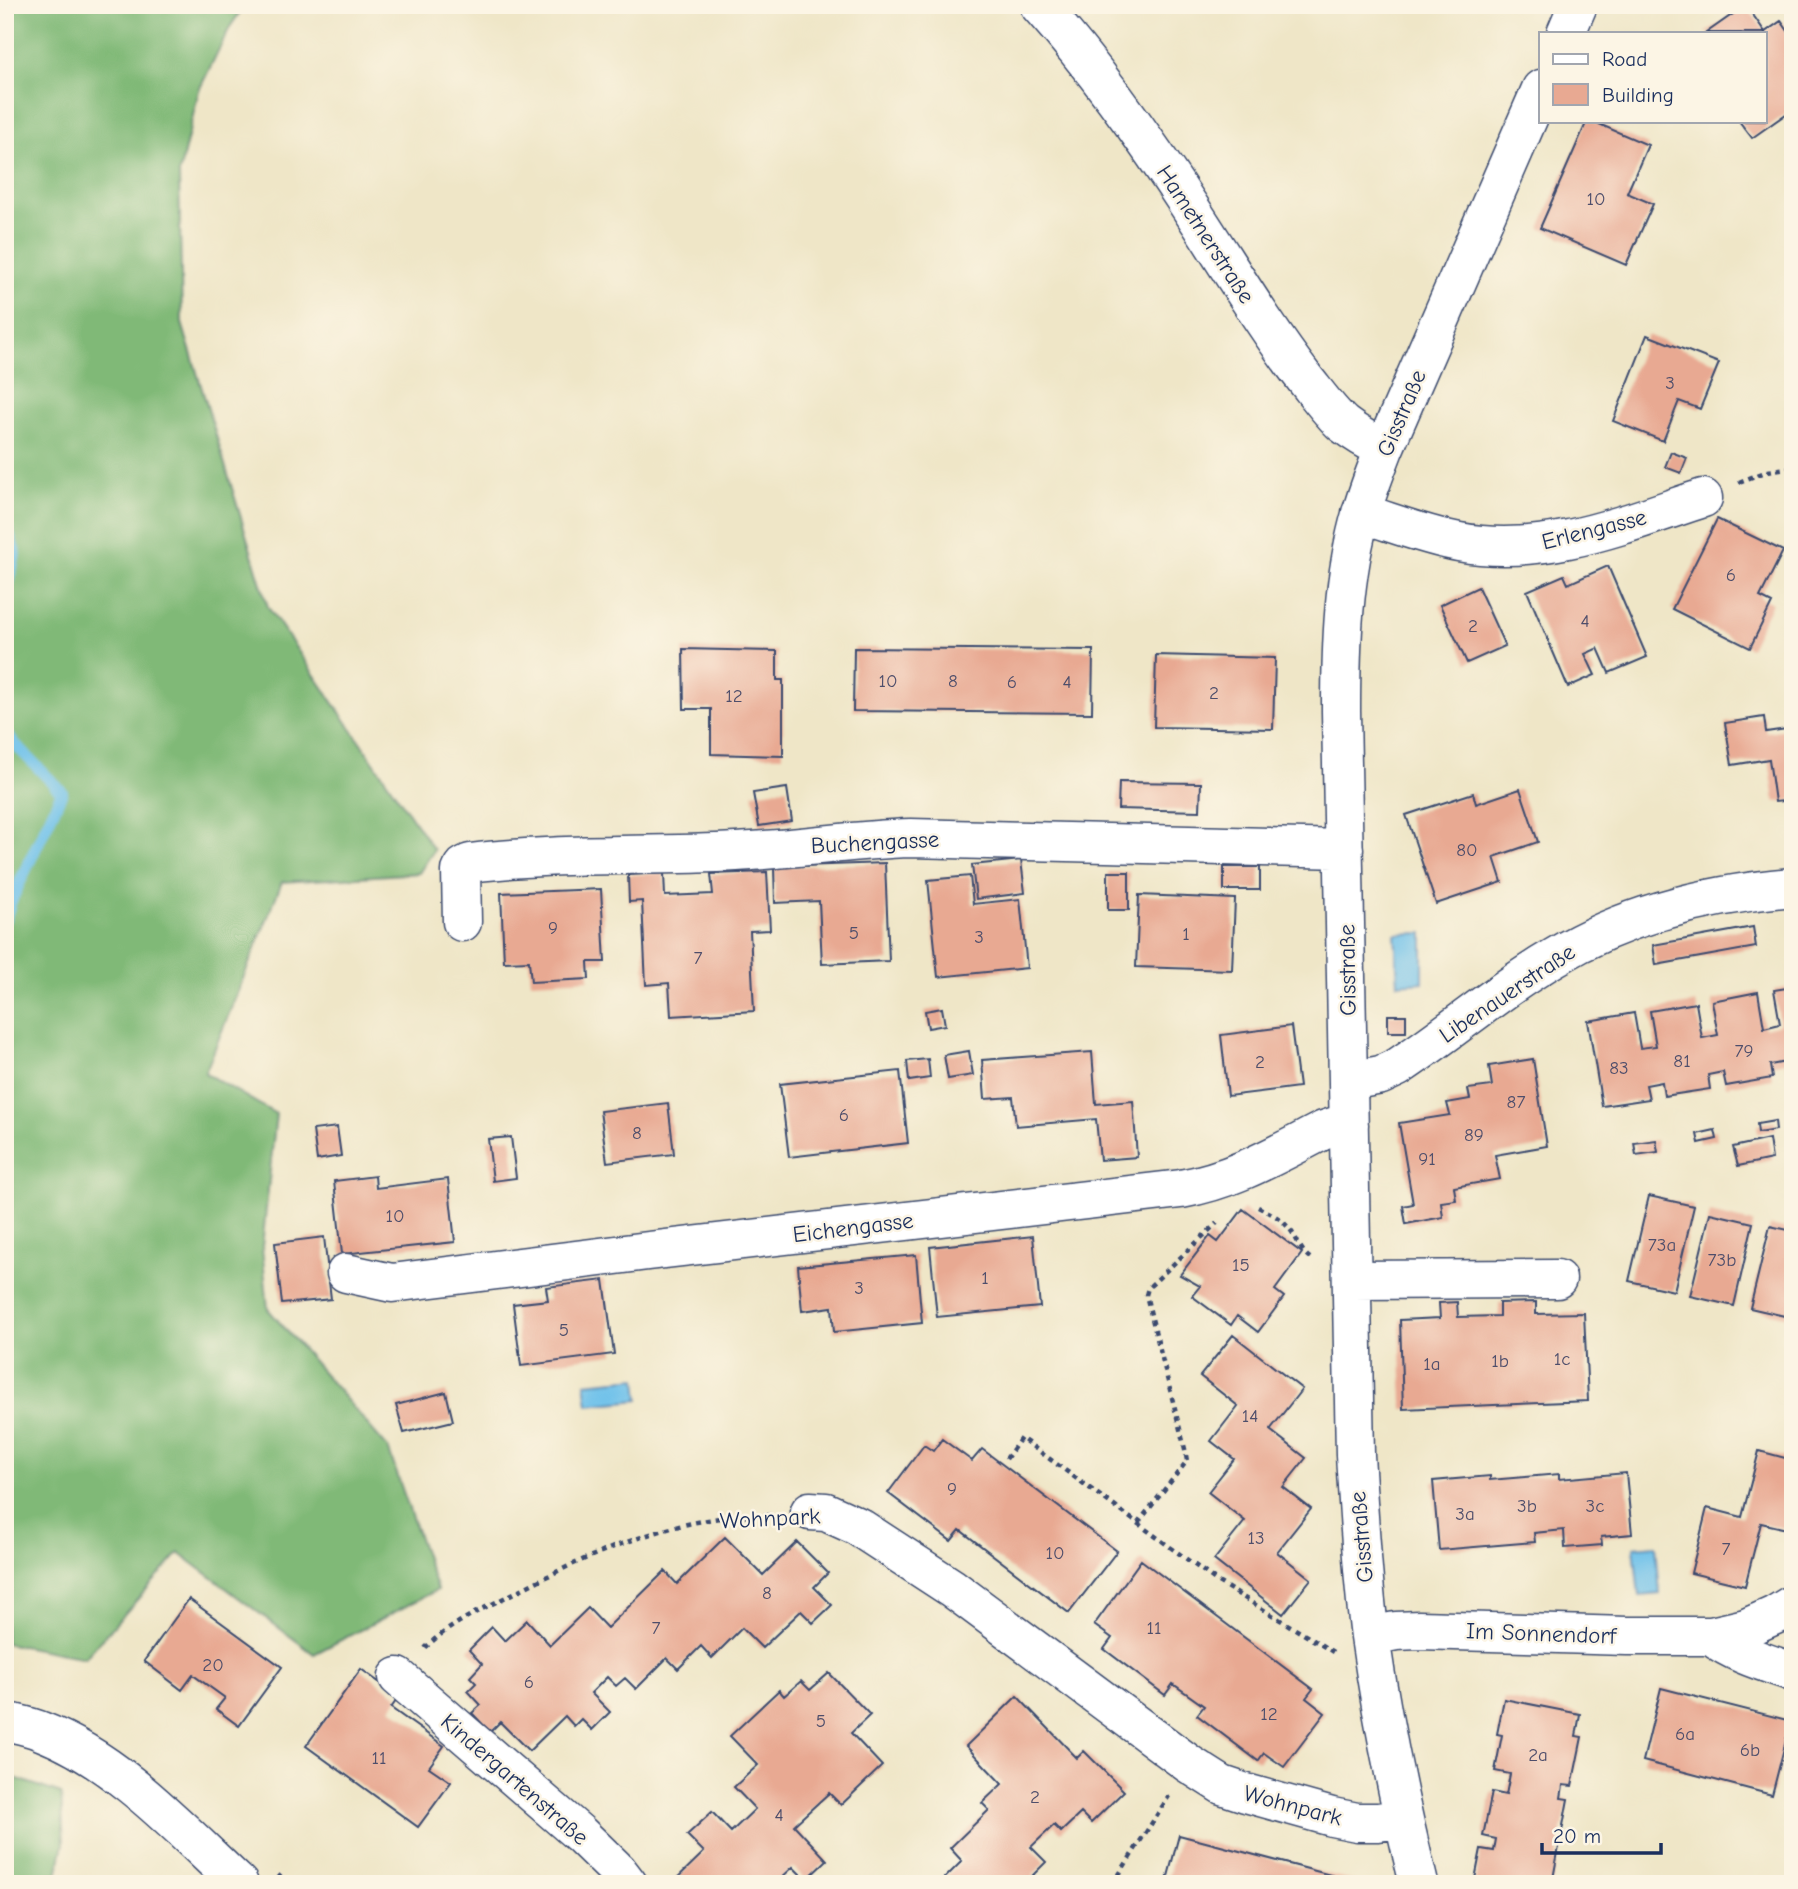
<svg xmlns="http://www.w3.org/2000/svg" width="1798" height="1889" font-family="'Comic Neue',sans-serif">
<rect width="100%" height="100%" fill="#fcf5e5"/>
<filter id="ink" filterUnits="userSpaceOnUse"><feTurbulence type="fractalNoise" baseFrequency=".0143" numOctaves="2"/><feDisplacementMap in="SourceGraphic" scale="14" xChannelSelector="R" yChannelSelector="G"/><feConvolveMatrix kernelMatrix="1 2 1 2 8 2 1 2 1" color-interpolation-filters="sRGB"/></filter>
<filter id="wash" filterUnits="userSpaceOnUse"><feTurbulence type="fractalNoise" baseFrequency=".00686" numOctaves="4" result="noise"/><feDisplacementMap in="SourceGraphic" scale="28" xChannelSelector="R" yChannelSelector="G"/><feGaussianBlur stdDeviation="1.57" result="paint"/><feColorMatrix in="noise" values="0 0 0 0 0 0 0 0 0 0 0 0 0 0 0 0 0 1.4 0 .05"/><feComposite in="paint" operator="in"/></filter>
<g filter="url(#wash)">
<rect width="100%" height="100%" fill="#efe6c7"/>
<path fill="#80b977" stroke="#4e746a" stroke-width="2" d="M5,5h240l-15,22 -31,63 -20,84 3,149 86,284 166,243 -15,23 -137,9 -77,191 71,41 -14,133 6,62 120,139 49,142 -123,64 -135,-101 -94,105 -80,-15z
M5,1777l13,2 43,15 3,50 -9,40h-50z"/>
<path fill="#6ec1ea" stroke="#4478a4" stroke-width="2" d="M1423,933v49l-25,2 -3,-50z
M637,1378l2,22 -51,5 -3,-22z
M1656,1545l4,49 -21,2 -5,-49z"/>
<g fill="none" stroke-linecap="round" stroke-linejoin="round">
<path stroke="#6ec1ea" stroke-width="12" d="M5,522l10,31 -10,46
M5,734l57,58 -52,111 -5,16"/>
</g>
<g id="blocks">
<path fill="#e8a992" d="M1746,5l19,27 16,-11 12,17v71l-41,29 -13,-17h26v-88h-59z
M1587,121h5l56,24 -21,48 26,11 -27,61 -86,-37z
M1647,335l72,28 -19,46 -21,-8 -16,40 -50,-20z
M1671,452l16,6 -6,15 -16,-6z
M1717,519l66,32 -23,46 12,6 -22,45 -78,-39z
M1608,566l39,91 -38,16 -11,-25 -13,6 10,21 -27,12 -41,-96 37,-16 4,9z
M1478,587l27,59 -38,17 -27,-58z
M854,648l239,2 -1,63 -239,-2z
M683,649l94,2v29h6v76l-72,-2v-45h-27z
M1156,655l119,3 -2,71 -119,-2z
M1764,717l2,15 27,-4v72l-18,2 -6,-43 -37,6 -7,-42z
M1119,782l82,1 -1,28 -82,-2z
M787,788l5,33 -33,5 -6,-33z
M1520,789l18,53 -44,15 8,25 -66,22 -30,-89 67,-22 3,11z
M1021,860l4,33 -49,6 -4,-34z
M885,863l4,98 -67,3 -3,-63 -44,2 -1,-36z
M1224,867h36v23h-36z
M767,872l3,58 -20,1 4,80 -83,5 -2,-33 -23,2 -4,-84 -13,1 -1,-27 36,-2 1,23 48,-2 -2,-20z
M1108,872h21v38h-21z
M970,876l3,28 47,-5 7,69 -89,9 -10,-97z
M601,889l4,73h-17l1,17 -58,3 -2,-21 -25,1 -3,-69z
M1139,895l96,4 -3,71 -96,-3z
M1753,927l3,20 -100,18 -3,-20z
M1793,987v87l-5,1 -2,-13 -16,3 2,13 -46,8 -3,-14 -15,3 2,14 -46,7 -2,-14 -16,3 3,14 -47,7 -14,-85 46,-8 6,35 16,-2 -6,-35 46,-8 6,35 16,-3 -6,-34 46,-9 6,36 16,-4 -6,-34z
M942,1008l3,17 -17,3 -3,-17z
M1388,1015h18v17h-18z
M1291,1026l8,61 -71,9 -7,-61z
M969,1051l4,24 -25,4 -4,-24z
M1092,1052l4,52 37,-3 4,56 -37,3 -4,-41 -80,7 -3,-29 -28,2 -3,-39z
M928,1059l2,19 -21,3 -2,-20z
M1533,1059l14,87 -52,9 5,24 -46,8 2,13 -15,2 2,15 -37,7 -3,-18 10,-2 -14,-81 51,-8 -3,-12 23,-4 -2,-10 24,-3 -3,-20z
M900,1071l8,72 -119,14 -9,-73z
M668,1103l6,51 -67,8 -7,-51z
M1775,1121l1,9 -18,3 -1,-9z
M337,1127l4,29 -24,4 -4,-30z
M1715,1130l2,9 -18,4 -2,-9z
M511,1137l5,41 -23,3 -5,-42z
M1769,1139l3,20 -34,7 -5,-19z
M1656,1140l2,12 -22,3 -2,-12z
M375,1176l1,12 72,-9 7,63 -113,12 -8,-73z
M1649,1196l45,10 -20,85 -45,-10z
M1243,1209l59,44 -27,37 9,7 -26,35 -21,-16 -6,9 -39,-29 8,-10 -20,-11 30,-39 8,6z
M1710,1213l43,10 -19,83 -44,-10z
M1770,1226l23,5v87l-43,-10z
M1033,1236l7,71 -103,10 -7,-70z
M324,1237l7,62 -49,5 -7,-61z
M916,1255l6,68 -88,9 -2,-25 -30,4 -4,-45z
M604,1280l10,74 -93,12 -8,-62 35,-4 -2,-13z
M1457,1302l1,15 41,-1v-13l37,-1v12l48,-1 4,88 -185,8 -3,-89 40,-2 -1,-15z
M1233,1335l69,54 -32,41 36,28 -23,29 28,22 -34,43 34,27 -28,35 -69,-54 31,-39 -37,-29 26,-33 -23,-18 27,-35 -38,-30z
M446,1392l7,29 -49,12 -8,-28z
M942,1439l30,22 10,-12 135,102 -48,62 -109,-83 -9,11 -63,-48 36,-48 9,6z
M1792,1449l1,73 -2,8 -30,-7 -16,63 -54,-13 16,-65 35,9 17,-66 30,8z
M1626,1473l6,61 -31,3 1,8 -37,3 -1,-18 -30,3 1,9 -96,8 -6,-69 57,-5v4l69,-6v5z
M725,1537l38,38 34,-33 31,31 -14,14 18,18 -19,18 -12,-12 -39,37 -20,-20 -30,30 -11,-12 -23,23 -11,-11 -31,31 -11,-11 -9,8 -9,-9 -16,16 19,19 -18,18 -11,-11 -7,7 -9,-10 -36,35 -29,-29 -10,10 -18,-19 9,-8 -13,-14 8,-8 -6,-6 12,-13 -13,-14 23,-23 13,14 22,-21 23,25 38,-37 19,20 58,-57 12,13z
M1141,1560l172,129 -7,9 19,15 -41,54 -20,-14 -6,8 -61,-46 7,-9 -31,-22 -8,11 -61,-46 8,-11 -18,-13z
M189,1599l93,68 -43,59 -23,-17 9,-11 -32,-23 -11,15 -38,-29z
M361,1669l38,28 -8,11 53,38 -15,21 22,15 -33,45 -112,-81z
M829,1673l41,42 -19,18 31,33 -41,39 -12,-12 -35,32 33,35 -21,20 -13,-13 -13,12 4,5h-113l33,-32 -17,-17 25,-23 19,20 24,-23 -21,-22 24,-22 -28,-29 49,-46 5,6 17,-15 9,9z
M1661,1688l130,33 -19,74 -129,-34z
M1017,1696l60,62 7,-7 40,40 -33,32 -10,-10 -20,19 -7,-7 -23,22 15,15 -13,13 9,9h-103l23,-23 -12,-13 39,-38 -7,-7 20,-19 -36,-38z
M1504,1699l76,15 -4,22 6,1 -10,49 -9,-1 -2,13 7,1 -16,85h-78l7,-35 13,2 2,-12 -13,-3 9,-44 14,3 4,-21 -15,-3 7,-36 -5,-1z
M1179,1835l182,48v1h-195z"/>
</g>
</g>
<g filter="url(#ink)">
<use href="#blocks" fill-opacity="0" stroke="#3b4a6e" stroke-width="2"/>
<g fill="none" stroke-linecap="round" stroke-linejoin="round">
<defs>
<path id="minor" d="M1039,5c58,65 109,137 156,210 36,55 70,112 110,164 12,15 24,32 38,45 13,10 27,18 41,25
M1566,33l12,-28
M1361,513c32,10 65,23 98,29 85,16 165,-18 244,-44
M462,922l-1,-51 3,-5 6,-3c88,-11 177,-6 266,-11 58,-3 116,-12 175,-14l433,11
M1349,1081l32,-6 17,-8c53,-35 102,-78 157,-110 73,-44 154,-63 238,-70
M346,1273l46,10 256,-32 533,-62c55,-10 94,-34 143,-59l12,-4 13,-1
M1352,1280l205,-1
M810,1511l16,1 31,14 95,62 237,176 33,21 24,8 86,24 25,5h21l25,-4
M1370,1636l26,-5 23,-1 208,6h84l35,-8 29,-13 18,-11
M1711,1636c24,18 53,26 82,36
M398,1677l182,157 38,37 10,13
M5,1721c12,3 25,5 36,10 76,29 139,98 198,153
M1419,1884c-20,-82 -37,-164 -49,-247 -8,-61 -11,-121 -15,-182l-14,-744c0,-67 2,-136 21,-200 6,-21 14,-41 22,-62l157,-360"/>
</defs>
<use href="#minor" stroke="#3b4a6e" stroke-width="41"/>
<path stroke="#3b4a6e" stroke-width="4.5" stroke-dasharray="5 5" stroke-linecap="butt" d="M1739,482l29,-11 25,-4
M1258,1207c10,5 22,10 29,19 10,10 12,24 23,32
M1006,1459l15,-21 197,144 115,70
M1138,1523l49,-62 -2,-12 -39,-154 2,-7 69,-65
M425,1648c26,-25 59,-40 91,-56 66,-34 137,-66 212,-75 14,-1 28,-1 43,-2
M278,1875l10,9
M1113,1884l56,-88"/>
<use href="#minor" stroke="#fff" stroke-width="38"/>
</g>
</g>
<g text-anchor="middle" stroke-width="5" stroke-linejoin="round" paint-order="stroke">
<g font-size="19" fill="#4e4e6b">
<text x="1596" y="205">10</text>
<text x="1670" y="389">3</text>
<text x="1731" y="581">6</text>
<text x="1585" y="627">4</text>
<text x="1473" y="632">2</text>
<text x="888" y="687">10</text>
<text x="953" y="687">8</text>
<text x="1012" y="688">6</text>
<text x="1067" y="688">4</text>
<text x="1214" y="699">2</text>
<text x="734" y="702">12</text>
<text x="1467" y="856">80</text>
<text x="553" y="934">9</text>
<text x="854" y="939">5</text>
<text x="1186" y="940">1</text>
<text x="979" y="943">3</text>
<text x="698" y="964">7</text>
<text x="1744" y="1057">79</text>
<text x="1682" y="1067">81</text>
<text x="1260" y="1068">2</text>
<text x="1619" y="1074">83</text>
<text x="1516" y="1108">87</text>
<text x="844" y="1121">6</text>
<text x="637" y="1139">8</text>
<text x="1474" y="1141">89</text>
<text x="1427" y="1165">91</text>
<text x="395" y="1222">10</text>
<text x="1662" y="1251">73a</text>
<text x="1722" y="1266">73b</text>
<text x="1241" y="1271">15</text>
<text x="985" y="1284">1</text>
<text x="859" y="1294">3</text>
<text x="564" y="1336">5</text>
<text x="1562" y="1365">1c</text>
<text x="1500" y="1367">1b</text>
<text x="1432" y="1370">1a</text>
<text x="1250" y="1422">14</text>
<text x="952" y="1495">9</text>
<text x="1527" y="1512">3b</text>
<text x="1595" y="1512">3c</text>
<text x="1465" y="1520">3a</text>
<text x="1256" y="1544">13</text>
<text x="1726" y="1555">7</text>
<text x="1055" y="1559">10</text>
<text x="767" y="1599">8</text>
<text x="656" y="1634">7</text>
<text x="1154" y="1634">11</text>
<text x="213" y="1671">20</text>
<text x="529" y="1688">6</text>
<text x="1269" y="1720">12</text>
<text x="821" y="1727">5</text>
<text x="1685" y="1740">6a</text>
<text x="1750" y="1756">6b</text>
<text x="1538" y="1761">2a</text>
<text x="379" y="1764">11</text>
<text x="1035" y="1803">2</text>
<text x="779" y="1821">4</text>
</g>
<g font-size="23" fill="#1b2f5e" stroke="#fcf5e5">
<text transform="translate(1206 234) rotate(57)" y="8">Hametnerstraße</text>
<text transform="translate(1401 413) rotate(-67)" y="8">Gisstraße</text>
<text transform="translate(1594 529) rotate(-14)" y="8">Erlengasse</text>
<text transform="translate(875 842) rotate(-3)" y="8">Buchengasse</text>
<text transform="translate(1347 970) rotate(-91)" y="8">Gisstraße</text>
<text transform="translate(1507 993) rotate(-34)" y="8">Libenauerstraße</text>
<text transform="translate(853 1227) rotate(-7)" y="8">Eichengasse</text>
<text transform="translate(770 1518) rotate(-3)" y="8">Wohnpark</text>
<text transform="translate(1361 1537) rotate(-95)" y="8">Gisstraße</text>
<text transform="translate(1541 1633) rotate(2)" y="8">Im Sonnendorf</text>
<text transform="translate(515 1779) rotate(41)" y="8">Kindergartenstraße</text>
<text transform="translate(1293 1805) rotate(15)" y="8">Wohnpark</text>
</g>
</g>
<rect width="1798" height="1889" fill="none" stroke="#fcf5e5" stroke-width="28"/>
<rect x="1539" y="32" width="228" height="91" fill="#fcf5e5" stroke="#a2a6af" stroke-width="2"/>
<rect x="1553" y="54" width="35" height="10" fill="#ffffff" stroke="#a2a6af" stroke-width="2"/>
<text x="1602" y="66" font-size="21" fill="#1b2f5e">Road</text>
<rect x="1553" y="84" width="35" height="21" fill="#e8a992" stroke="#a2a6af" stroke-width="2"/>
<text x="1602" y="102" font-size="21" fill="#1b2f5e">Building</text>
<path d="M1542 1843v10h119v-10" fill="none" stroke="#1b2f5e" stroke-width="3.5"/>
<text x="1553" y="1843" font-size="21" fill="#1b2f5e" stroke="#fcf5e5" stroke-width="5" paint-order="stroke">20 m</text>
</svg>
